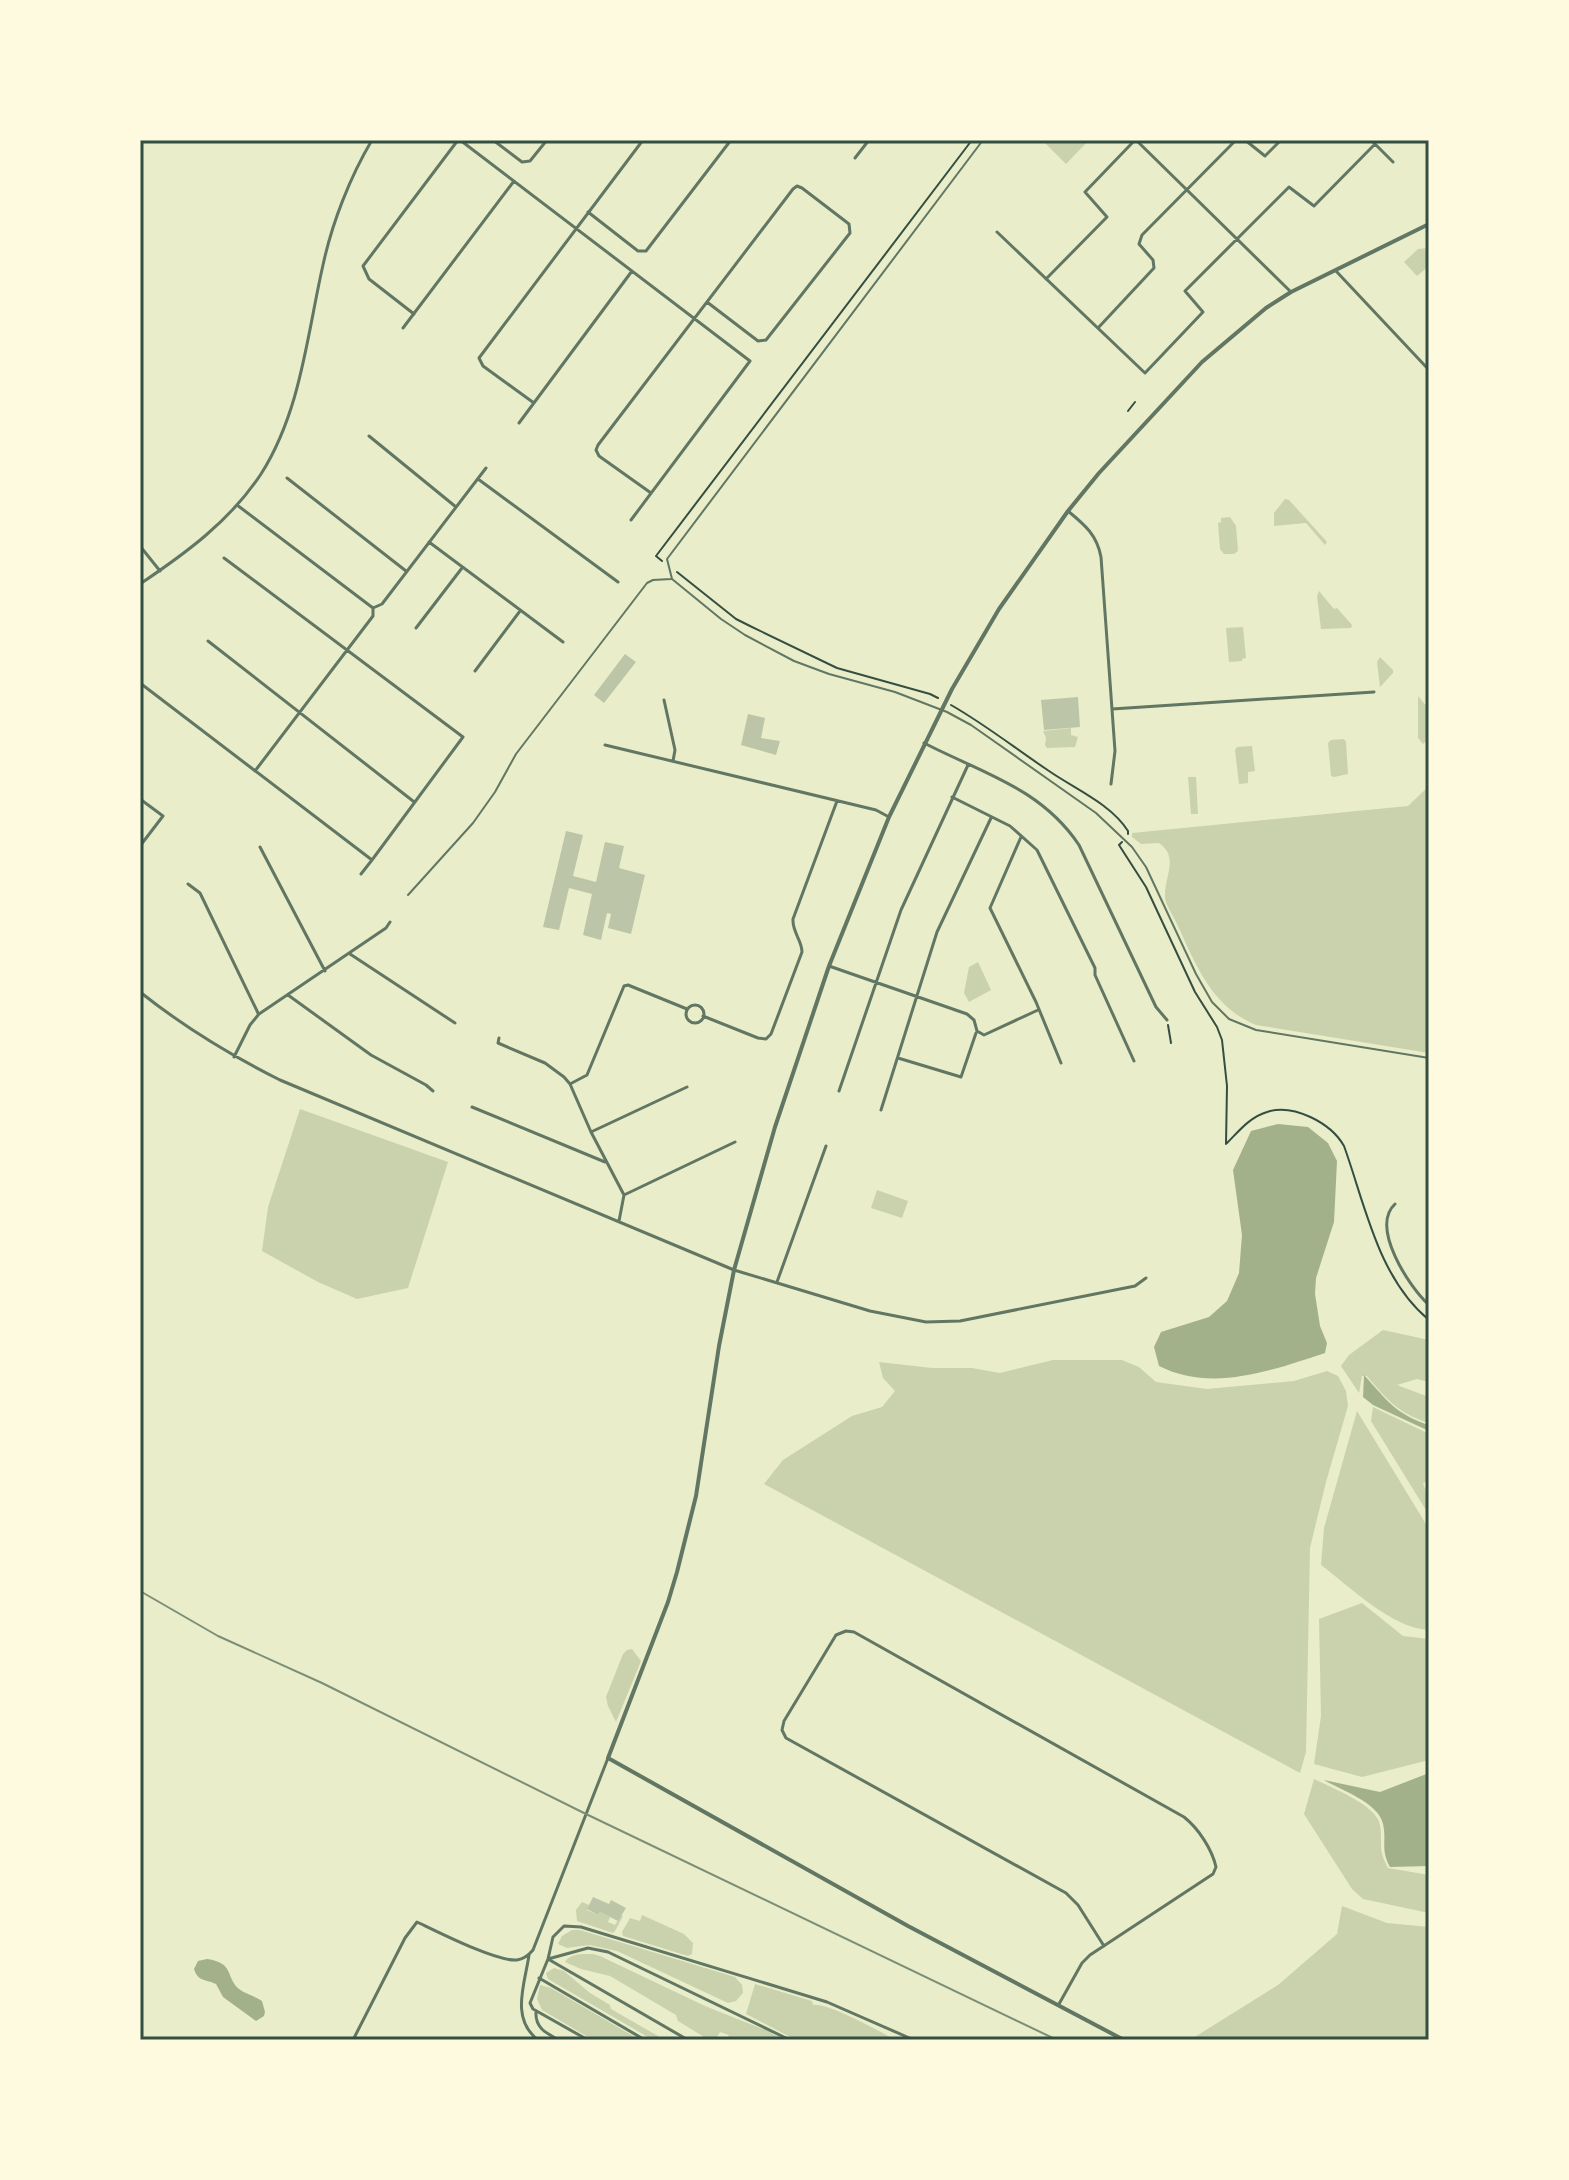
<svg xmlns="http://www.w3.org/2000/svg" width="1569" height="2180" font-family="'Varela Round',sans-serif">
<rect width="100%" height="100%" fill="#e9edc9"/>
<path fill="#cad2ad" d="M1042,140h47l-23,24z
M1429,248v18l-12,10 -13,-14 14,-13z
M1285,499l4,1 38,42 -2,3 -19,-22 -32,3v-13z
M1230,517l6,9 2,25 -4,3h-10l-4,-5 -2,-26 3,-1v-4z
M1319,591l15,18 3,-1 15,17 -1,3 -30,1 -4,-33z
M1243,627l3,31 -4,1v2l-13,1 -3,-34z
M1380,657l13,13v3l-13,14 -3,-25z
M1418,696l11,13v30l-6,5 -5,-6z
M1071,728v7l7,2 -3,10 -28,1 -2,-3 1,-7 -3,-7z
M1344,739l2,3 2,32 -14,3 -3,-1 -3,-33 3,-3z
M1252,746l3,25 -7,1v11l-9,1 -4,-34 2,-3z
M1188,777h8l2,37h-7z
M1429,786v267l-173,-28c-45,-19 -60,-60 -79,-101 -4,-9 -13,-21 -12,-29 0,-20 14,-38 -6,-52l-18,1 -9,-7v-4l276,-27z
M978,962l13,28 -22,12 -5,-9 5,-26z
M300,1109l148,53 -40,126 -51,11 -39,-17 -56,-31 6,-44z
M877,1190l31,11 -6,17 -31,-10z
M1383,1330l46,10v42l-12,-3 -20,6 32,12v26c-30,-9 -43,-24 -62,-47h-5l-3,17 -18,-27 8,-11z
M1053,1360h69l17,7 17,15 51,7 87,-8 33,-10 11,5 8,15 2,15 -22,76 -16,66 -4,204 -6,21 -536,-289 19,-24 69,-44 30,-9 13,-16 -12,-13 -4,-16 53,6h40l28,5z
M1373,1407l56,27v44l-6,6 6,12v19l-58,-94z
M1357,1411l72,118v101c-36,-1 -79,-43 -108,-65l3,-37z
M1362,1603l41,33 26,3v121l-67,17 -48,-13 7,-48 -2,-97z
M632,1649l9,12 -25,61 -8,-16 -2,-9 17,-43 4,-4z
M1314,1779c18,9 63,26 66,46 3,21 -3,22 8,43l41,7v38l-66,-14 -11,-10 -48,-75z
M582,1902l7,3 -2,5 11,5 2,-3 10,5 -2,5 7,3 6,-10 2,1 -8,15 -2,2 -36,-12 -1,-11z
M1342,1906l45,17 42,4v113h-239l88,-55 59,-51z
M642,1915l42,19 9,9 -1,11 -4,2 -65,-20 -1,-4 8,-14 10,3z
M572,1930h8l155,47 7,8 1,8 -7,8 -8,2 -111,-52 -28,-6 -22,3 -9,-4 4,-8z
M593,1954l7,2 105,50 60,24 20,10h-59l3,-5 -9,-3 -3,5 4,3h-12l-31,-19 -2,-6 -66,-39 -29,-7 -16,-7c5,-9 18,-8 28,-8z
M554,1968l10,3 26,22 20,12 1,4 54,31h-12l-105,-61 -2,-6z
M755,1984l57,17 1,4c13,-3 67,26 82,35h-99l-50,-26z
M540,1985l11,3 89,52h-47l-51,-30 -5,-11z"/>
<path fill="#a3b18a" d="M1278,1124l30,3 20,16 9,18 -3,61 -18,56 -1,16 5,32 7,17 -2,10c-52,17 -113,40 -166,13l-5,-19 7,-15 48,-15 18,-16 12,-28 3,-38 -9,-65 18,-39z
M1364,1375c23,25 31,39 65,50v6l-56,-26 -10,-8z
M1429,1773v93l-39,1c-10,-19 -3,-25 -7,-43 -4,-21 -42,-34 -59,-44l56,12z
M207,1959c28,4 18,18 32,30 6,5 16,7 23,12l3,11 -1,4 -8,5 -33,-24 -7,-13c-10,-5 -18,-2 -22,-15l4,-8z"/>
<path fill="#bcc5a7" d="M625,654l11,8 -32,41 -10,-8z
M1078,697l2,30 -36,3 -3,-30z
M748,714l17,4 -4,20 19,3 -4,14 -35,-10z
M566,831l17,4 -10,41 23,6 9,-40 19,4 -5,22 26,7 -14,59 -23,-6 3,-14 -4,-1 -6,27 -18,-5 9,-41 -23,-6 -10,42 -16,-3z
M593,1897l16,7 2,-4 15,8 -8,13 -18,-9 -2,3 -11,-6z"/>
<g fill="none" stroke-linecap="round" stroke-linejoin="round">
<path stroke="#344e41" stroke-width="2" d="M1128,411l7,-9
M662,561l-6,-5 316,-416
M677,572l59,47 14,7 87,42 93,26 8,4
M951,705c35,20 65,44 98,66 26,18 62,33 79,60v3
M1122,842l-3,3 27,42 49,105 22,35 5,13 5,46 -1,58
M1168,1025l3,18
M1227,1143c12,-12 23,-26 40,-31 26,-9 64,11 77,34 21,58 34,132 85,174"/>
<path stroke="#617663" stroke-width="2" d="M983,140l-316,419 5,20 49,40 24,16 49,26 35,13 66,18 52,20 24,13 125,88 36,34 14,20 50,107 16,28 17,17 27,11 173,28
M408,895l65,-72 22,-31 21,-38 131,-171 6,-3 18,-1"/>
<path stroke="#617663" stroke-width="3" d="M460,140l290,221 -119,159
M493,140l29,22 8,-1 17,-21
M1136,140l155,152
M1245,140l20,16 16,-16
M1371,140l22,22
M855,158l14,-18
M588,212l50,39h8l85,-111
M997,232l148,141 58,-61 -18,-21 104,-104 25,19 61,-62
M1336,271l93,99
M1046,279l61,-62 -22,-25 50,-52
M414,314l-45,-35 -6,-13 95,-126
M403,328l111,-147
M1098,328l56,-60 -1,-8 -14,-16 3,-9 94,-95
M534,403l-51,-37 -4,-8 164,-218
M519,423l113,-152
M369,436l87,71
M287,478l119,93
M478,479l140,103
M651,493l-52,-37 -3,-6 2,-5 195,-256 4,-3 5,2 47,36 1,9 -84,107 -8,1 -51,-39
M237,505l136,103
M1068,511c17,14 29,24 33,46l14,194 -4,33
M429,542l134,100
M140,546l20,25
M224,558l239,179 -91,123
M140,584c46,-31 90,-63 121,-110 40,-63 46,-139 62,-209 9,-42 27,-88 49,-125
M416,628l46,-60
M208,641l205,160
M475,671l45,-60
M140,683l232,177 -11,14
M664,700l11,50 -2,11
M1112,709l262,-17
M924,743c58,30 117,45 155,102l77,162 11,13
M605,745l271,65 13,7
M255,771l118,-155v-8l9,-4 104,-136
M952,797l58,29 27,24 58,118v7l39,86
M140,799l23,17 -23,30
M1021,837l-31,71 46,94 25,61
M260,847l65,124
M188,884l12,9 58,120
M350,954l105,69
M829,966l138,48 7,6 3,11 7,4 54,-25
M140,992c44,35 90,63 140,88l454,190 136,41 56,11 34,-1 175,-35 11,-8
M288,995l83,60 55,30 7,6
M686 1014a9 9 0 1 1 18 0a9 9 0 1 1-18 0Z
M703,1016l55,22 8,1 5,-5 31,-82c0,-12 -10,-20 -9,-33l44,-118
M499,1038l-1,5 47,20 19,14 6,7 21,48 33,63 -5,26
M234,1057l16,-32 9,-11 127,-86 4,-6
M898,1058l63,19 15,-44
M570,1084l17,-9 37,-89 4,-1 59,24
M839,1091l62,-181 67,-145
M472,1107l133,55
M881,1110l56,-178 54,-114
M591,1132l96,-45
M624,1195l111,-53
M1395,1204c-25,23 14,83 34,101
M777,1282l49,-136
M529,1955c-4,29 -19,63 9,85
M539,1978l106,62
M1059,2004l23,-41 8,-8 123,-81 3,-7c-4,-18 -18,-39 -32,-50l-330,-185 -8,-1 -10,4 -52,86 -2,9 4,8 280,155 12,12 26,41
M536,2012c-1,16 10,21 23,28
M353,2040l52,-102 12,-16c21,10 80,40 100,38 7,-1 11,-4 16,-10l75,-192
M588,2040l-55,-31 -3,-6 18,-44 140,81
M790,2040l-182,-88 -20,-4 -40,11 5,-22 11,-11 17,1 246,75 87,38"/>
<path stroke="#617663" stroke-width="4" d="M1124,2040l-216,-114 -300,-168 60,-156 9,-30 19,-76 23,-150 15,-76 41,-143 54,-161 60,-149 63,-128 47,-80 69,-98 31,-38 103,-111 64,-54 25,-16 138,-68"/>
<path stroke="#7c8e77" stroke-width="2" d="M140,1591l78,45 104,47 264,131 471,226"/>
</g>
<rect width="1569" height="2180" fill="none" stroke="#fefae0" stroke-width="284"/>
<rect x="142" y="142" width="1285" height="1896" fill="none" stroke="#344e41" stroke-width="3"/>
</svg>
